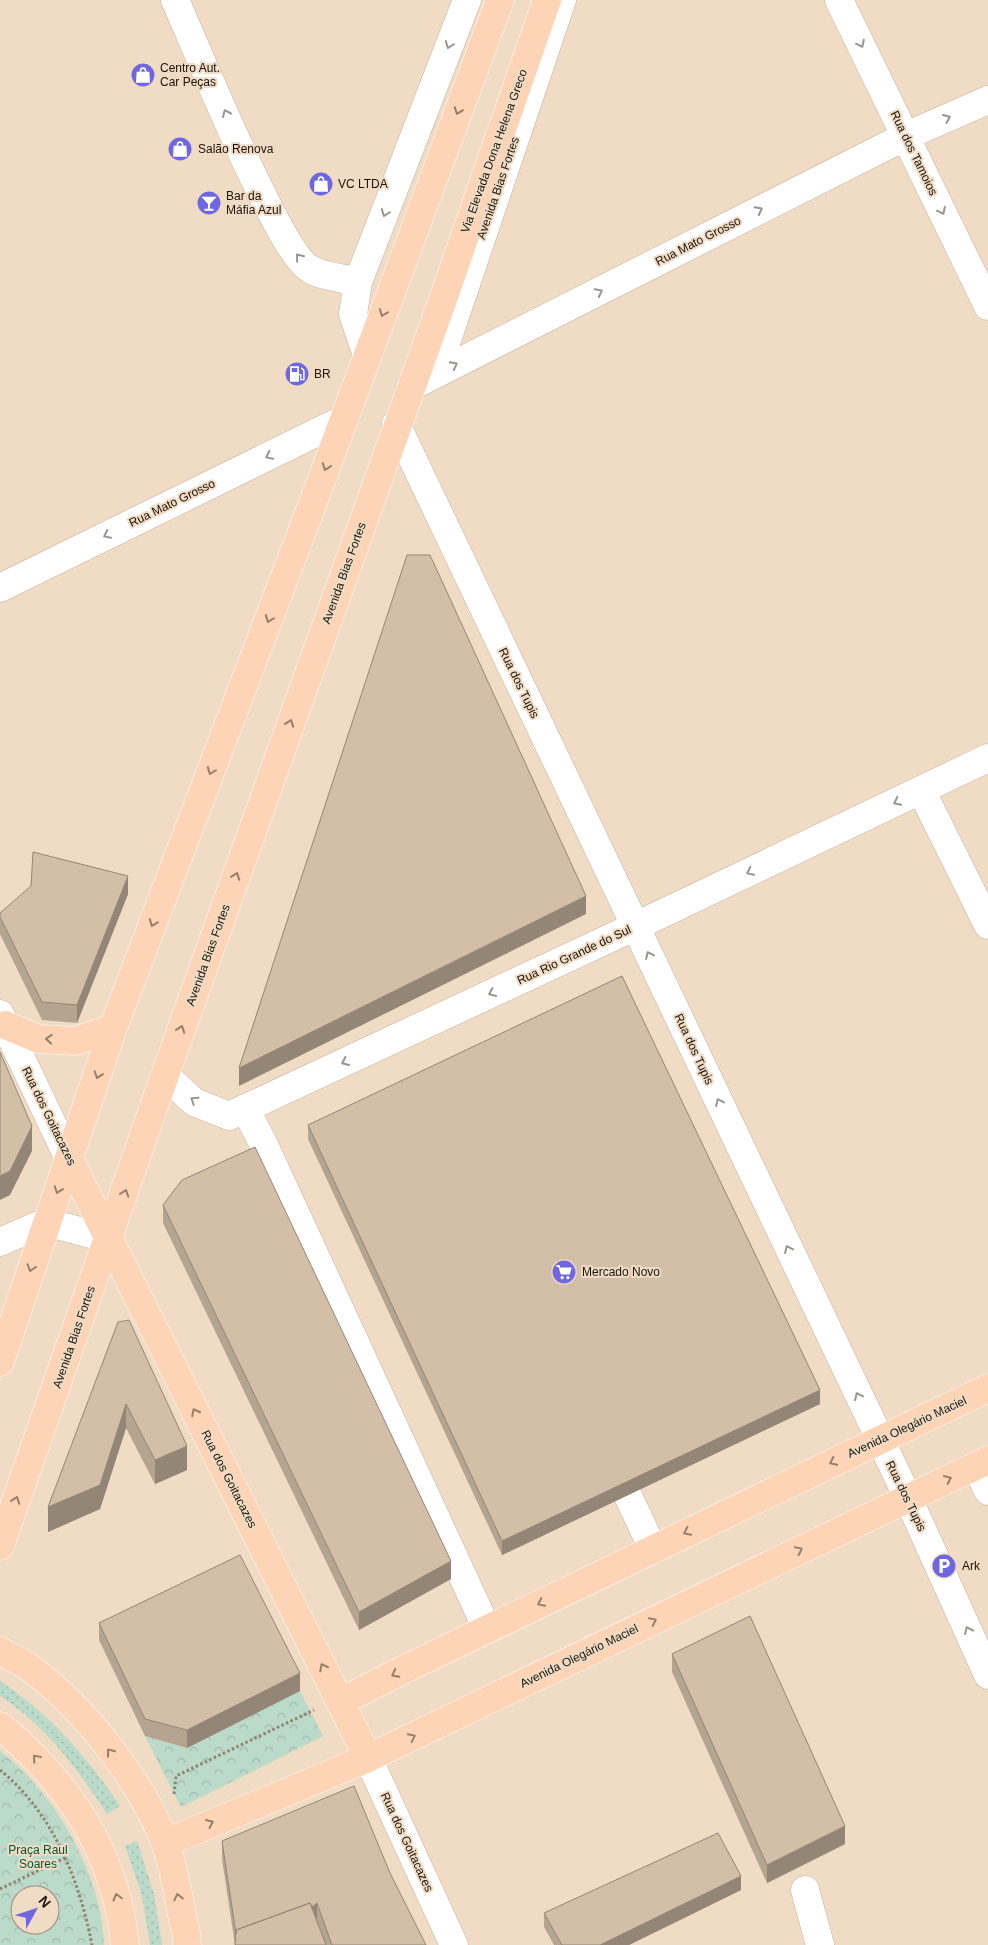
<svg xmlns="http://www.w3.org/2000/svg" width="988" height="1945" font-family="Helvetica,sans-serif">
<defs>
<pattern id="grass-dots" width="8" height="8" patternUnits="userSpaceOnUse" patternTransform="scale(1.25)"><rect width="8" height="8" fill="#bbdac9"/><path d="M2 2h.1M6 6h.1" fill="none" stroke="#a0baab" stroke-width="1.8" stroke-linecap="round"/></pattern>
<pattern id="park-crowns" width="20" height="18" patternUnits="userSpaceOnUse" patternTransform="scale(1.25)"><rect width="20" height="18" fill="#bbdac9"/><path d="M2 6a3 3 0 1 1 6 0M12 15a3 3 0 1 1 6 0" fill="none" stroke="#a0baab"/></pattern>
</defs>
<rect width="100%" height="100%" fill="#f0dbc4"/>
<path fill="url(#grass-dots)" d="M0,1681c50,33 87,76 120,125l-13,8c-30,-46 -61,-88 -107,-118z
M137,1841l17,53 8,51h-12l-8,-49 -17,-50z"/>
<path fill="url(#park-crowns)" fill-rule="evenodd" d="M300,1691l23,45 -142,71 -36,-71 42,12z
M0,1751c48,37 87,100 100,160 2,11 3,23 4,34h-104zM20,1895h30v30h-30z"/>
<g fill="none" stroke-linecap="round" stroke-linejoin="round">
<defs>
<path id="minor" d="M175,0c20,44 103,251 135,269 13,8 34,9 48,13
M839,0l149,306
M367,355l-14,-41 5,-32 109,-282
M419,365l28,-25 115,-340
M410,387l496,-251 82,-36
M396,424l512,1074 80,177
M0,588l344,-169
M921,790l67,135
M0,1014l69,145
M165,1075l29,27 35,14 407,-190 352,-168
M245,1108l20,39 222,482
M0,1242l46,-20 63,17
M612,1462l41,87
M976,1466l12,25
M368,1758l86,187
M805,1890l15,55"/>
<path id="major" d="M5,1025l34,14 36,2 38,-13
M69,1159l299,599
M0,1362l113,-334 201,-528 186,-500
M0,1546l165,-471 277,-773 105,-302
M0,1651c11,6 23,12 33,19 53,41 106,108 131,170 11,28 15,64 22,93l1,12
M340,1702l69,-35 579,-279
M0,1726c70,57 116,128 125,219
M165,1843l203,-85 620,-298"/>
</defs>
<use href="#minor" stroke="#c6b19b" stroke-width="29"/>
<use href="#major" stroke="#fff" stroke-width="29"/>
<path stroke="#908170" stroke-width="3" stroke-dasharray="2.5 2.5" stroke-linecap="butt" d="M0,1770c53,43 79,109 92,175
M174,1794l2,-18 138,-66
M0,1889l67,-32"/>
<use href="#minor" stroke="#fff" stroke-width="28"/>
<use href="#major" stroke="#fdd4b6" stroke-width="28"/>
</g>
<path fill="#b5a490" d="M128,894l-51,129 -35,-3 -42,-86v-21z
M308,1125l512,279 -318,151 -194,-416z
M163,1205l288,374 -92,51 -196,-407z
M118,1322l69,148 -32,14 -29,-56 -26,81 -52,23z
M99,1623l201,68 -113,57 -42,-12 -46,-96z
M672,1654l173,190 -78,39 -95,-211z
M222,1841l168,32 36,72h-191l-13,-86z
M741,1890l-112,55h-75l-10,-18v-14z"/>
<path fill="#948676" d="M128,876v18l-51,129v-18z
M586,896v18l-347,172v-18z
M32,1126v25l-22,44 -10,5v-24z
M820,1390v14l-318,151v-14z
M126,1404v24l-26,81 -52,23v-25z
M187,1446v24l-32,14v-24z
M451,1561v18l-92,51v-18z
M300,1673v18l-113,57v-18z
M845,1826v18l-78,39v-18z
M741,1876v14l-112,55h-29z
M317,1903v18l-56,24z"/>
<path fill="#d3bfa8" stroke="#948676" d="M407,555h23l156,341 -347,172z
M33,852l95,24 -51,129 -35,-3 -42,-85v-4l31,-27z
M622,976l198,414 -318,151 -194,-416z
M0,1052l32,74 -22,45 -10,5z
M255,1147l196,414 -92,51 -196,-407 19,-25z
M129,1320l58,126 -32,14 -29,-56 -26,81 -52,22 70,-185z
M240,1555l60,118 -113,57 -42,-11 -46,-96z
M750,1616l95,210 -78,39 -95,-211z
M354,1786l36,87 36,72h-94l-15,-42 -5,4 -2,-4 -74,27v4l-14,-93z
M718,1833l23,43 -141,69h-38l-18,-32z
M310,1903l16,42h-91l1,-15z"/>
<defs><path id="oneway-chevron" d="M-2-3.5L2.5 0L-2 3.5" fill="none" stroke-width="1.6" stroke-linecap="round" stroke-linejoin="round" transform="scale(1.25)"/></defs>
<g stroke="#989591">
<use href="#oneway-chevron" transform="translate(861 44) rotate(64)"/>
<use href="#oneway-chevron" transform="translate(449 45) rotate(111)"/>
<use href="#oneway-chevron" transform="translate(226 113) rotate(-114)"/>
<use href="#oneway-chevron" transform="translate(947 118) rotate(-24)"/>
<use href="#oneway-chevron" transform="translate(759 210) rotate(-27)"/>
<use href="#oneway-chevron" transform="translate(942 211) rotate(64)"/>
<use href="#oneway-chevron" transform="translate(385 213) rotate(111)"/>
<use href="#oneway-chevron" transform="translate(299 257) rotate(-129)"/>
<use href="#oneway-chevron" transform="translate(599 292) rotate(-27)"/>
<use href="#oneway-chevron" transform="translate(454 365) rotate(-27)"/>
<use href="#oneway-chevron" transform="translate(269 456) rotate(154)"/>
<use href="#oneway-chevron" transform="translate(107 535) rotate(154)"/>
<use href="#oneway-chevron" transform="translate(897 802) rotate(154)"/>
<use href="#oneway-chevron" transform="translate(750 872) rotate(154)"/>
<use href="#oneway-chevron" transform="translate(649 955) rotate(-115)"/>
<use href="#oneway-chevron" transform="translate(492 993) rotate(155)"/>
<use href="#oneway-chevron" transform="translate(345 1062) rotate(155)"/>
<use href="#oneway-chevron" transform="translate(194 1100) rotate(-146)"/>
<use href="#oneway-chevron" transform="translate(719 1102) rotate(-115)"/>
<use href="#oneway-chevron" transform="translate(788 1249) rotate(-115)"/>
<use href="#oneway-chevron" transform="translate(858 1396) rotate(-115)"/>
<use href="#oneway-chevron" transform="translate(968 1630) rotate(-114)"/>
</g>
<g stroke="#977e69">
<use href="#oneway-chevron" transform="translate(458 111) rotate(110)"/>
<use href="#oneway-chevron" transform="translate(383 313) rotate(111)"/>
<use href="#oneway-chevron" transform="translate(326 467) rotate(110)"/>
<use href="#oneway-chevron" transform="translate(269 619) rotate(111)"/>
<use href="#oneway-chevron" transform="translate(290 723) rotate(-70)"/>
<use href="#oneway-chevron" transform="translate(211 771) rotate(111)"/>
<use href="#oneway-chevron" transform="translate(236 876) rotate(-70)"/>
<use href="#oneway-chevron" transform="translate(153 923) rotate(111)"/>
<use href="#oneway-chevron" transform="translate(181 1029) rotate(-70)"/>
<use href="#oneway-chevron" transform="translate(49 1039) rotate(-176)"/>
<use href="#oneway-chevron" transform="translate(98 1075) rotate(109)"/>
<use href="#oneway-chevron" transform="translate(58 1190) rotate(110)"/>
<use href="#oneway-chevron" transform="translate(125 1193) rotate(-71)"/>
<use href="#oneway-chevron" transform="translate(31 1268) rotate(108)"/>
<use href="#oneway-chevron" transform="translate(195 1412) rotate(-117)"/>
<use href="#oneway-chevron" transform="translate(833 1462) rotate(154)"/>
<use href="#oneway-chevron" transform="translate(948 1479) rotate(-25)"/>
<use href="#oneway-chevron" transform="translate(16 1500) rotate(-70)"/>
<use href="#oneway-chevron" transform="translate(687 1532) rotate(154)"/>
<use href="#oneway-chevron" transform="translate(799 1550) rotate(-26)"/>
<use href="#oneway-chevron" transform="translate(541 1603) rotate(154)"/>
<use href="#oneway-chevron" transform="translate(653 1621) rotate(-26)"/>
<use href="#oneway-chevron" transform="translate(323 1667) rotate(-117)"/>
<use href="#oneway-chevron" transform="translate(395 1674) rotate(153)"/>
<use href="#oneway-chevron" transform="translate(412 1737) rotate(-26)"/>
<use href="#oneway-chevron" transform="translate(110 1752) rotate(-128)"/>
<use href="#oneway-chevron" transform="translate(36 1758) rotate(-131)"/>
<use href="#oneway-chevron" transform="translate(210 1823) rotate(-23)"/>
<use href="#oneway-chevron" transform="translate(117 1897) rotate(-106)"/>
<use href="#oneway-chevron" transform="translate(178 1897) rotate(-103)"/>
</g>
<defs>
<symbol id="shop-disc" viewBox="-11 -11 22 22"><circle r="9.5" fill="#6e67e1" stroke="#f0dbc4"/><path d="M-5-2.5h2.3a2.7 3.5 0 0 1 5.4 0H5L5.5 6h-11ZM-1.5-2.5h3a1.5 2.3 0 0 0-3 0Z" fill="#fff"/></symbol>
<symbol id="bar-disc" viewBox="-11 -11 22 22"><circle r="9.5" fill="#6e67e1" stroke="#f0dbc4"/><path d="M-6-5H6L.8 .8V4.5H3.5V6h-7V4.5H-.8V.8Z" fill="#fff"/></symbol>
<symbol id="fuel-disc" viewBox="-11 -11 22 22"><circle r="9.5" fill="#6e67e1" stroke="#f0dbc4"/><path d="M-5.5-6h7V0h2V4h1.3V-2.5L3-4.5l.8-.8L6-3V5H2.5V1h-1V6h-7ZM-4.2-4.7v3.2H.2V-4.7Z" fill="#fff"/></symbol>
<symbol id="supermarket-disc" viewBox="-11 -11 22 22"><circle r="9.5" fill="#6e67e1" stroke="#f0dbc4"/><path d="M-6-5.5h2.5l.6 2H6L4.5 2H-2.5L-4.4-4H-6ZM-1.5 3.2a1.3 1.3 0 1 0 .1 0ZM3 3.2a1.3 1.3 0 1 0 .1 0Z" fill="#fff"/></symbol>
<symbol id="parking-disc" viewBox="-11 -11 22 22"><circle r="9.5" fill="#6e67e1" stroke="#f0dbc4"/><path d="M-3.5-5.5H1a3.5 3.5 0 0 1 0 7H-1V5.5H-3.5ZM-1-3.4V-.6H.8a1.4 1.4 0 0 0 0-2.8Z" fill="#fff"/></symbol>
</defs>
<g fill-rule="evenodd">
<use href="#shop-disc" x="129" y="61" width="28" height="28"/>
<use href="#shop-disc" x="166" y="135" width="28" height="28"/>
<use href="#shop-disc" x="307" y="170" width="28" height="28"/>
<use href="#bar-disc" x="195" y="189" width="28" height="28"/>
<use href="#fuel-disc" x="283" y="360" width="28" height="28"/>
<use href="#supermarket-disc" x="550" y="1258" width="28" height="28"/>
<use href="#parking-disc" x="930" y="1552" width="28" height="28"/>
</g>
<g text-anchor="middle" stroke-width="4" stroke-linejoin="round" paint-order="stroke">
<g font-size="12" fill="#1b140b" stroke="#f0dbc4" text-anchor="start">
<text x="160" y="72">Centro Aut.<tspan x="160" dy="14">Car Peças</tspan></text>
<text x="198" y="153">Salão Renova</text>
<text x="338" y="188">VC LTDA</text>
<text x="226" y="200">Bar da<tspan x="226" dy="14">Máfia Azul</tspan></text>
<text x="314" y="378">BR</text>
<text x="582" y="1276">Mercado Novo</text>
<text x="962" y="1570">Ark</text>
</g>
<g font-size="12" fill="#1b140b" stroke="#f0dbc4">
<text transform="translate(494 151) rotate(-70)" y="4">Via Elevada Dona Helena Greco</text>
<text transform="translate(914 153) rotate(64)" y="4">Rua dos Tamoios</text>
<text transform="translate(498 188) rotate(-71)" y="4">Avenida Bias Fortes</text>
<text transform="translate(698 241) rotate(-27)" y="4">Rua Mato Grosso</text>
<text transform="translate(172 503) rotate(-26)" y="4">Rua Mato Grosso</text>
<text transform="translate(344 573) rotate(-70)" y="4">Avenida Bias Fortes</text>
<text transform="translate(519 683) rotate(64)" y="4">Rua dos Tupis</text>
<text transform="translate(208 955) rotate(-70)" y="4">Avenida Bias Fortes</text>
<text transform="translate(574 955) rotate(-25)" y="4">Rua Rio Grande do Sul</text>
<text transform="translate(694 1049) rotate(65)" y="4">Rua dos Tupis</text>
<text transform="translate(49 1116) rotate(64)" y="4">Rua dos Goitacazes</text>
<text transform="translate(74 1337) rotate(-71)" y="4">Avenida Bias Fortes</text>
<text transform="translate(907 1427) rotate(-25)" y="4">Avenida Olegário Maciel</text>
<text transform="translate(229 1479) rotate(63)" y="4">Rua dos Goitacazes</text>
<text transform="translate(906 1496) rotate(64)" y="4">Rua dos Tupis</text>
<text transform="translate(579 1656) rotate(-26)" y="4">Avenida Olegário Maciel</text>
<text transform="translate(407 1842) rotate(65)" y="4">Rua dos Goitacazes</text>
</g>
<g font-size="12" fill="#015638" stroke="#f0dbc4">
<text x="38" y="1854">Praça Raul<tspan x="38" dy="14">Soares</tspan></text>
</g>
</g>
<g transform="translate(35 1910) rotate(50)"><circle r="24" fill="#f0dbc4" stroke="#9b8b7a"/>
<path d="M0-4L9 19L0 12L-9 19Z" fill="#6e67e1"/>
<text y="-8" font-size="14" font-weight="bold" text-anchor="middle" fill="#1b140b">N</text>
</g>
</svg>
